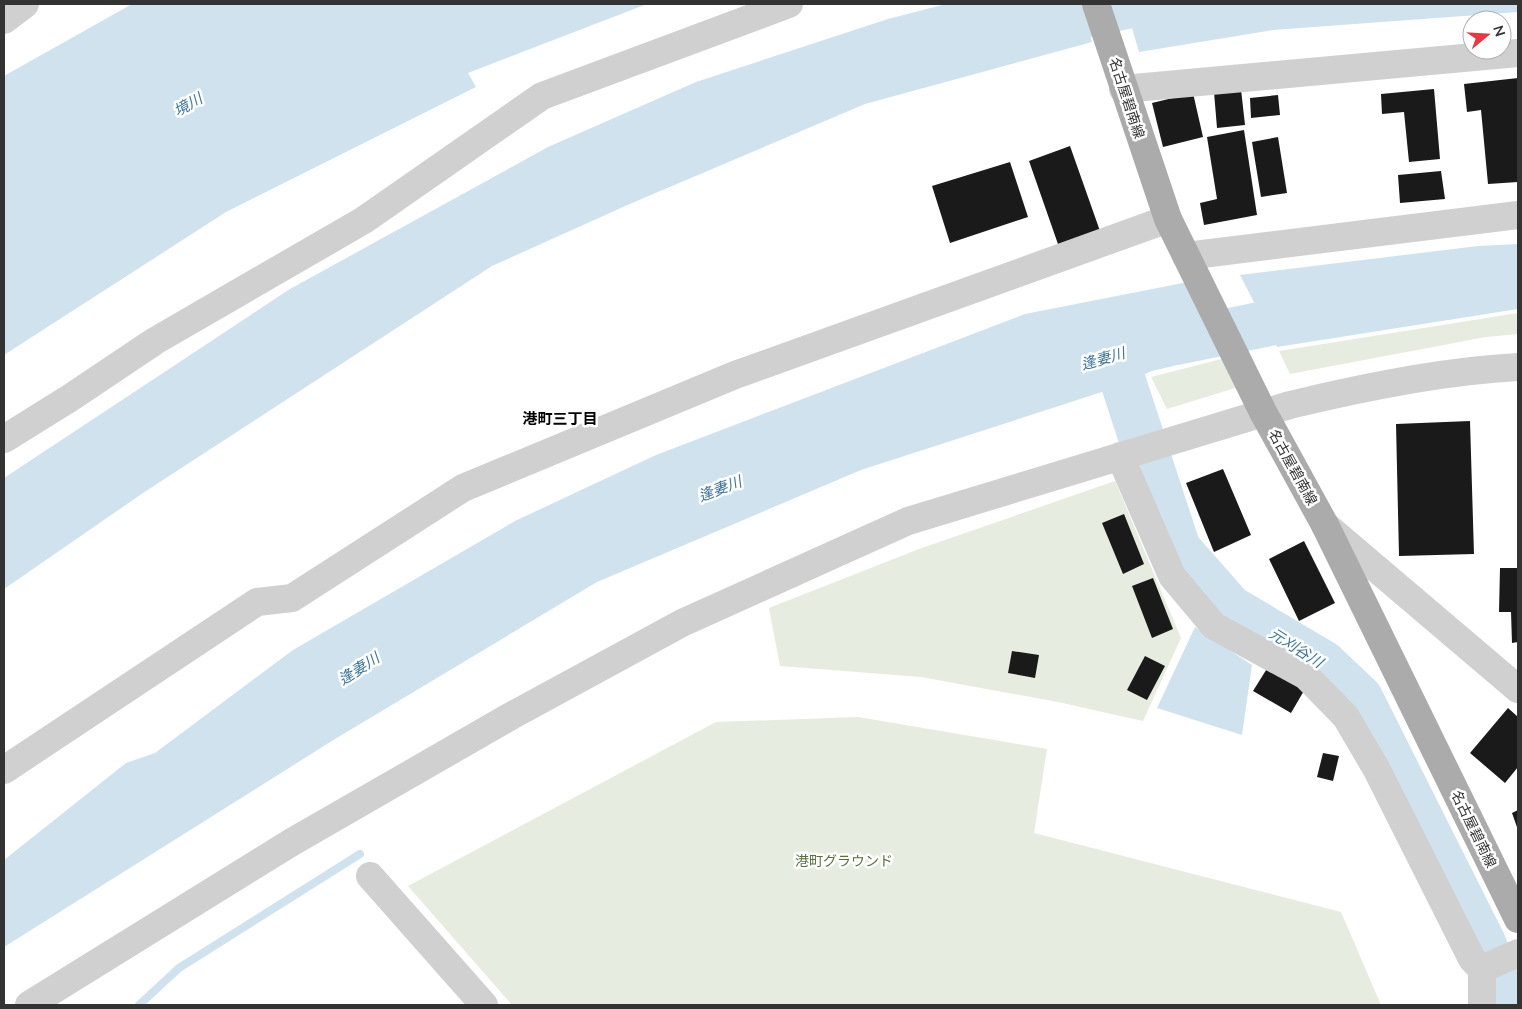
<svg xmlns="http://www.w3.org/2000/svg" width="1522" height="1009" font-family="'Nunito Sans','Noto Sans JP',sans-serif">
<rect width="100%" height="100%" fill="#fff"/>
<path fill="#e6ecdf" d="M1518,313v21l-32,3 -196,37 -11,-23z
M1233,356l12,29 -78,24 -16,-32z
M1115,481l66,157 -38,83 -85,-19 -137,-25 -141,-11 -11,-58 150,-59z
M858,717l189,32 -13,84 307,79 40,93h-869l-104,-119 308,-164z"/>
<path fill="#cfe2ee" d="M132,4h515l-179,69 8,14 -250,125 -222,143v-279z
M946,4h135l11,38 -227,62 -233,99 -140,63 -349,227 -139,96v-111l286,-189 258,-142 148,-65 192,-63z
M1125,4h393v8l-245,18 -134,22z
M1518,244v65l-241,38 -37,-72 238,-29z
M1188,282l36,72 -72,17 -44,19 -247,80 -264,112 -262,157 -331,208v-87l122,-97 29,-10 138,-103 222,-129 141,-66 369,-141z
M1195,627l57,38 -10,70 -85,-27z"/>
<g fill="none" stroke-linecap="round" stroke-linejoin="round">
<path stroke="#cfe2ee" stroke-width="8" d="M139,1005l40,-37 181,-114"/>
<path stroke="#cfe2ee" stroke-width="46" d="M1021,28l115,-24
M1176,342l152,-31
M1114,354l64,195 52,59 93,55 37,35 123,245 14,36 1,26"/>
</g>
<path fill="#1a1a1a" d="M1518,78v104l-30,2 -7,-74 -14,2 -3,-28z
M1241,89l4,36 -28,3 -3,-36z
M1434,89l6,70 -31,3 -5,-50 -22,2 -1,-20z
M1193,93l10,44 -40,10 -11,-44z
M1278,95l2,20 -29,3 -1,-20z
M1244,130l13,85 -53,10 -4,-22 17,-4 -10,-62z
M1278,137l9,56 -26,4 -9,-55z
M1070,146l30,85 -41,16 -30,-86z
M1010,162l18,55 -78,26 -18,-57z
M1441,171l4,28 -45,4 -2,-28z
M1470,421l4,133 -75,2 -3,-132z
M1223,469l28,66 -37,17 -28,-69z
M1124,514l20,50 -21,10 -21,-51z
M1304,541l31,62 -36,18 -30,-62z
M1500,568h18v74l-6,1 -1,-31h-12z
M1153,578l20,51 -21,9 -20,-52z
M1012,651l27,4 -4,23 -27,-5z
M1145,656l20,10 -18,34 -20,-10z
M1268,667l37,22 -14,24 -38,-22z
M1508,708l10,9v50l-13,16 -35,-30z
M1323,753l16,3 -6,25 -16,-4z
M1518,810v20l-6,-17z"/>
<g fill="none" stroke-linecap="round" stroke-linejoin="round">
<path stroke="#d0d0d0" stroke-width="28" d="M4,20l21,-16
M1123,89l395,-36
M1186,256l332,-41
M4,439l66,-41 85,-57 209,-121 178,-124 247,-92
M1120,456l52,120 42,50 92,50 40,41 31,53 95,189 10,10v36
M4,770l253,-168 35,-4 171,-110 272,-113 433,-156
M370,876l114,129
M1482,969l36,-16
M29,1005l263,-163 219,-126 171,-93 226,-102 382,-116c74,-18 152,-34 228,-38"/>
<path stroke="#d0d0d0" stroke-width="28" d="M1325,525l193,164"/>
<path stroke="#ababab" stroke-width="28" d="M1096,4l72,215 95,193 62,113 193,394"/>
</g>
<g text-anchor="middle" stroke-width="5" stroke-linejoin="round" paint-order="stroke">
<g font-size="14" fill="#333" stroke="#fff">
<text transform="translate(1127 98) rotate(72)" y="5">名古屋碧南線</text>
<text transform="translate(1293 467) rotate(61)" y="5">名古屋碧南線</text>
<text transform="translate(1474 829) rotate(64)" y="5">名古屋碧南線</text>
</g>
<g font-size="14" fill="#56703f" stroke="#fff">
<text x="844" y="866">港町グラウンド</text>
</g>
<g font-size="15" font-style="italic" fill="#3f7597" stroke="#fff">
<text transform="translate(188 105) rotate(-30)" y="5">境川</text>
<text transform="translate(1103 359) rotate(-16)" y="5">逢妻川</text>
<text transform="translate(720 489) rotate(-21)" y="5">逢妻川</text>
<text transform="translate(1296 648) rotate(32)" y="5">元刈谷川</text>
<text transform="translate(359 669) rotate(-33)" y="5">逢妻川</text>
</g>
<g font-size="15" font-weight="bold" fill="#000" stroke="#fff">
<text x="560" y="424">港町三丁目</text>
</g>
</g>
<rect width="1522" height="1009" fill="none" stroke="#333333" stroke-width="10"/>
<g transform="translate(1487 35) rotate(72)"><circle r="24" fill="#ffffff" stroke="#adadad"/>
<path d="M0-4L9 19L0 12L-9 19Z" fill="#e63946"/>
<text y="-8" font-size="14" font-weight="bold" text-anchor="middle" fill="#333333">N</text>
</g>
</svg>
